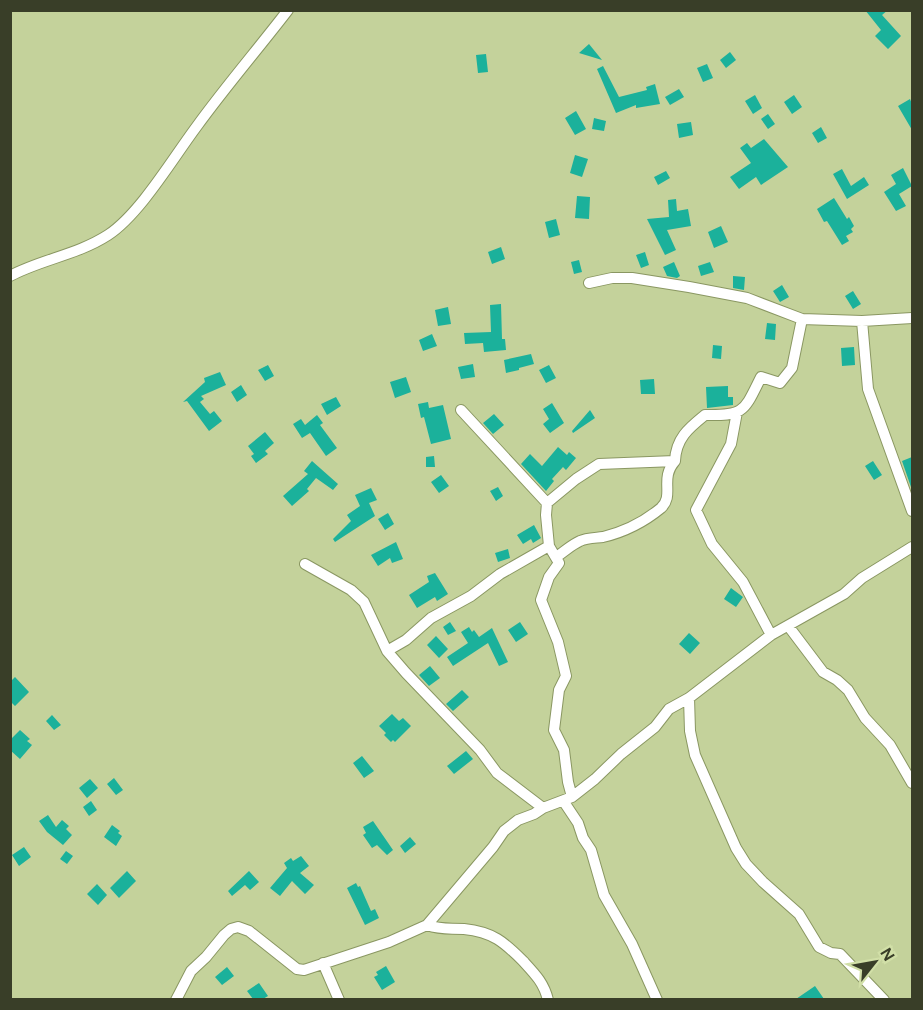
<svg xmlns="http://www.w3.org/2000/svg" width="923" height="1010" font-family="'DM Sans',sans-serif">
<rect width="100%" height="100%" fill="#c4d29b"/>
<path fill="#1bb19b" d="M865,10h23l-6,5 19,21 -13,13 -13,-13 6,-6z
M589,44l13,16 -23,-7z
M730,52l6,8 -10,8 -6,-8z
M486,54l2,18 -10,1 -2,-18z
M707,64l6,14 -10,4 -6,-14z
M603,66l16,31 28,-7 -1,-3 9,-3 5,20 -24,4v-3l-20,8 -19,-44z
M679,89l5,8 -14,8 -5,-8z
M755,95l7,13 -9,6 -8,-13z
M794,95l8,12 -10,7 -8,-12z
M910,99l2,5v26l-14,-24z
M576,111l10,18 -11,6 -10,-17z
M768,114l7,10 -7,5 -7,-10z
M594,118l12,3 -2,10 -12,-2z
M691,122l2,13 -14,3 -2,-14z
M821,127l6,11 -9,5 -6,-10z
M764,139l24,28 -27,18 -5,-8 -17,12 -9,-12 21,-14 -11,-15 7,-5 4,5z
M575,155l13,4 -6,18 -12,-4z
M903,168l9,18 -13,8 7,12 -10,5 -12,-19 12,-8 -5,-9z
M842,169l9,17 13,-9 5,8 -22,14 -14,-25z
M666,171l4,7 -12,7 -4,-8z
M577,196l13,1 -1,22 -14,-1z
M834,198l13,21 2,-2 5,9 -3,3 2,3 -7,4 3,5 -7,4 -15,-24 -3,1 -7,-13z
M676,199l1,12 11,-2 3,17 -24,4 9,20 -11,5 -18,-36 22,-2 -1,-17z
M556,219l4,16 -11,3 -4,-16z
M721,226l7,16 -14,6 -6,-16z
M501,247l4,12 -13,5 -4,-12z
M645,252l4,13 -8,3 -5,-13z
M579,260l3,12 -8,2 -3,-12z
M674,262l6,14 -3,2 -10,-2 -4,-9z
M710,262l4,10 -13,4 -3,-10z
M733,276l12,1 -1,13 -11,-2z
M782,285l7,12 -9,5 -7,-11z
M853,291l8,13 -8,5 -8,-13z
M501,304l1,35h3l1,11 -22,2 -1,-9 -18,1 -1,-11 27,-1 -1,-27z
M448,307l3,17 -13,2 -3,-16z
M767,323l9,1 -1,16 -10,-1z
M432,334l5,12 -14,5 -4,-11z
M713,345l9,1 -1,13 -9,-1z
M854,347l1,18 -13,1 -1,-18z
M531,354l3,10 -15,4v2l-13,3 -2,-13z
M473,364l2,13 -14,2 -3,-12z
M268,365l6,11 -9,5 -7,-11z
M549,365l7,13 -10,5 -7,-13z
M220,372l6,13 -25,11 3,3 -4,3 10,12 4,-3 8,10 -13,10 -22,-30 -4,1 22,-20 -1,-4z
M406,377l5,15 -16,6 -5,-16z
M654,379l1,15h-14l-1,-14z
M241,385l6,10 -10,7 -6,-10z
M728,386v11h5v8l-26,3 -1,-21z
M336,397l5,9 -14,9 -6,-11z
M428,402l1,6 14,-3 8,34 -20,5 -7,-27 -3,1 -3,-14z
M552,403l12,20 -14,10 -7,-9 6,-5 -6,-10z
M590,410l5,8 -22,15 -1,-2z
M494,414l10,11 -11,9 -10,-11z
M317,415l6,8 -3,2 17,23 -11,8 -16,-23 -8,5 -9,-14 8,-5 4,6z
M265,432l9,11 -9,8 3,3 -12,9 -5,-7 3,-2 -6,-8z
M558,447l9,8 2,-3 7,6 -10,12 -3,-3 -11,12 2,2 -8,10 -25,-27 9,-10 12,12z
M434,456l1,11h-9v-10z
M912,457v33l-10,-29z
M312,461l26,23 -5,6 -17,-12 -9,11 2,2 -17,15 -9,-10 25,-22 -4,-3z
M873,461l9,14 -8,5 -9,-14z
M441,475l8,11 -10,7 -8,-11z
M498,487l5,9 -7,5 -6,-10z
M371,488l6,12 -8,3 6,13 -40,26 -2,-3 18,-18 -4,-6 13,-9 -5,-11z
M388,513l6,11 -9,6 -7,-11z
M534,525l7,13 -8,5 -2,-4 -8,5 -6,-9z
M396,542l7,17 -11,4 -2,-5 -12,8 -7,-11z
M508,549l2,9 -12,4 -3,-9z
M435,573l13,21 -11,7 -2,-4 -18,11 -8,-13 20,-13 -2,-6z
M731,588l12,9 -7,10 -12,-8z
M450,622l6,9 -8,4 -5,-8z
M520,622l8,12 -12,8 -8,-12z
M469,627l3,5 2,-2 5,7 13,-9 16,34 -9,4 -11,-23 -35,23 -6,-9 21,-14 -7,-11z
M689,633l11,10 -10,11 -11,-10z
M436,636l12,13 -9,9 -12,-13z
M430,666l10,12 -11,8 -10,-11z
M15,677l14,15 -14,14 -5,-5v-19z
M462,690l7,7 -16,14 -7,-7z
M392,714l7,7 4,-3 8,8 -16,16 -2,-2 -2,2 -7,-7 2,-2 -7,-7z
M52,715l9,10 -7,5 -8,-9z
M20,730l10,9 -3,2 5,4 -12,14 -10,-9v-10z
M466,751l7,8 -19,15 -7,-8z
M362,756l12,15 -10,7 -11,-15z
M114,778l9,12 -7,5 -9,-11z
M90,779l8,9 -11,10 -8,-10z
M91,801l6,9 -8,6 -6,-9z
M48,815l8,12 6,-7 7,6 -3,3 6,6 -9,10 -16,-13 -8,-11z
M373,821l20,29 -6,5 -10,-10 -5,3 -9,-13 3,-2 -3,-6z
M112,825l8,6 -2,2 4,3 -6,10 -12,-9z
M410,837l6,7 -11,9 -5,-7z
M24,847l7,10 -12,9 -7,-11z
M66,851l7,5 -6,8 -7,-5z
M301,856l8,10 -9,7 14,12 -9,9 -13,-13 -12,15 -10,-8 17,-20 -3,-5 7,-5 2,3z
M127,871l9,10 -17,17 -9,-10z
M249,871l10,11 -9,8 -5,-5 -13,11 -4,-5z
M356,883l2,4 2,-1 11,25 4,-2 4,9 -14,7 -18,-37z
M97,884l10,11 -9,10 -11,-11z
M386,966l9,16 -13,8 -8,-13 4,-2 -2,-3z
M227,967l7,9 -12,9 -7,-8z
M259,983l9,13 -5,3h-10l-6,-8z
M815,986l9,13h-28z"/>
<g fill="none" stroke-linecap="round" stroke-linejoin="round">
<defs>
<path id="minor" d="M10,276c32,-17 67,-21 98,-41 32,-21 65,-77 89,-109 29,-40 61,-77 91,-116
M589,283l23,-5h20l57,9 58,11 55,21 60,2 50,-3
M862,321l6,68 44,122
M461,410l86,93 29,-24 23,-15 76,-3
M737,412l-6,32 -35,66 16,34 31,38 28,53
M547,503l-1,12 3,31
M556,557c8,-5 15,-12 24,-16 6,-3 15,-3 23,-4 21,-5 41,-15 58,-29 14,-13 -2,-29 14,-47 1,-23 14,-33 30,-46 40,1 39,-4 56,-38l19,6 12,-15 10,-49
M305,564l46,26 13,12 23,49 19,22 74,77 17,23 46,35
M789,627l34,45 14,8 11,10 17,28 25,27 22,38
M387,651l19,-11 25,-22 40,-22 29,-22 49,-28 10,17 -10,14 -8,23 17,42 8,34 -7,14 -5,40 10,20 4,32 4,15
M689,698l1,33 5,24 41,93 10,16 17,18 36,32 20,33 12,6 9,1 44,46
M564,802l14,21 5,15 8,12 13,45 28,49 25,56
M427,925c15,5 22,3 37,4 29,3 40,13 59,32 12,13 21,22 25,39
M323,963l16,37
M176,1000l15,-29 15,-14 18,-22 7,-6 7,-2 11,4 48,38 7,1 85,-28 38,-17 66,-78 11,-16 14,-11 16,-6 9,-6 29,-11 23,-18 26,-25 34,-27 14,-18 20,-11 82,-63 73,-41 18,-16 50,-31"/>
</defs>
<use href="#minor" stroke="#8a9762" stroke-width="12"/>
<use href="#minor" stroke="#fff" stroke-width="10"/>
</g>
<rect width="923" height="1010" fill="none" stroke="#393e28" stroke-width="24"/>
<g transform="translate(875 962) rotate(59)" stroke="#d1dfa7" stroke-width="4.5" paint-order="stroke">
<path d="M0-4.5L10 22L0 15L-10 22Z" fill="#393e28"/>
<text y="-9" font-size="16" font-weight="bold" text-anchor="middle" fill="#393e28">N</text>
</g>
</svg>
